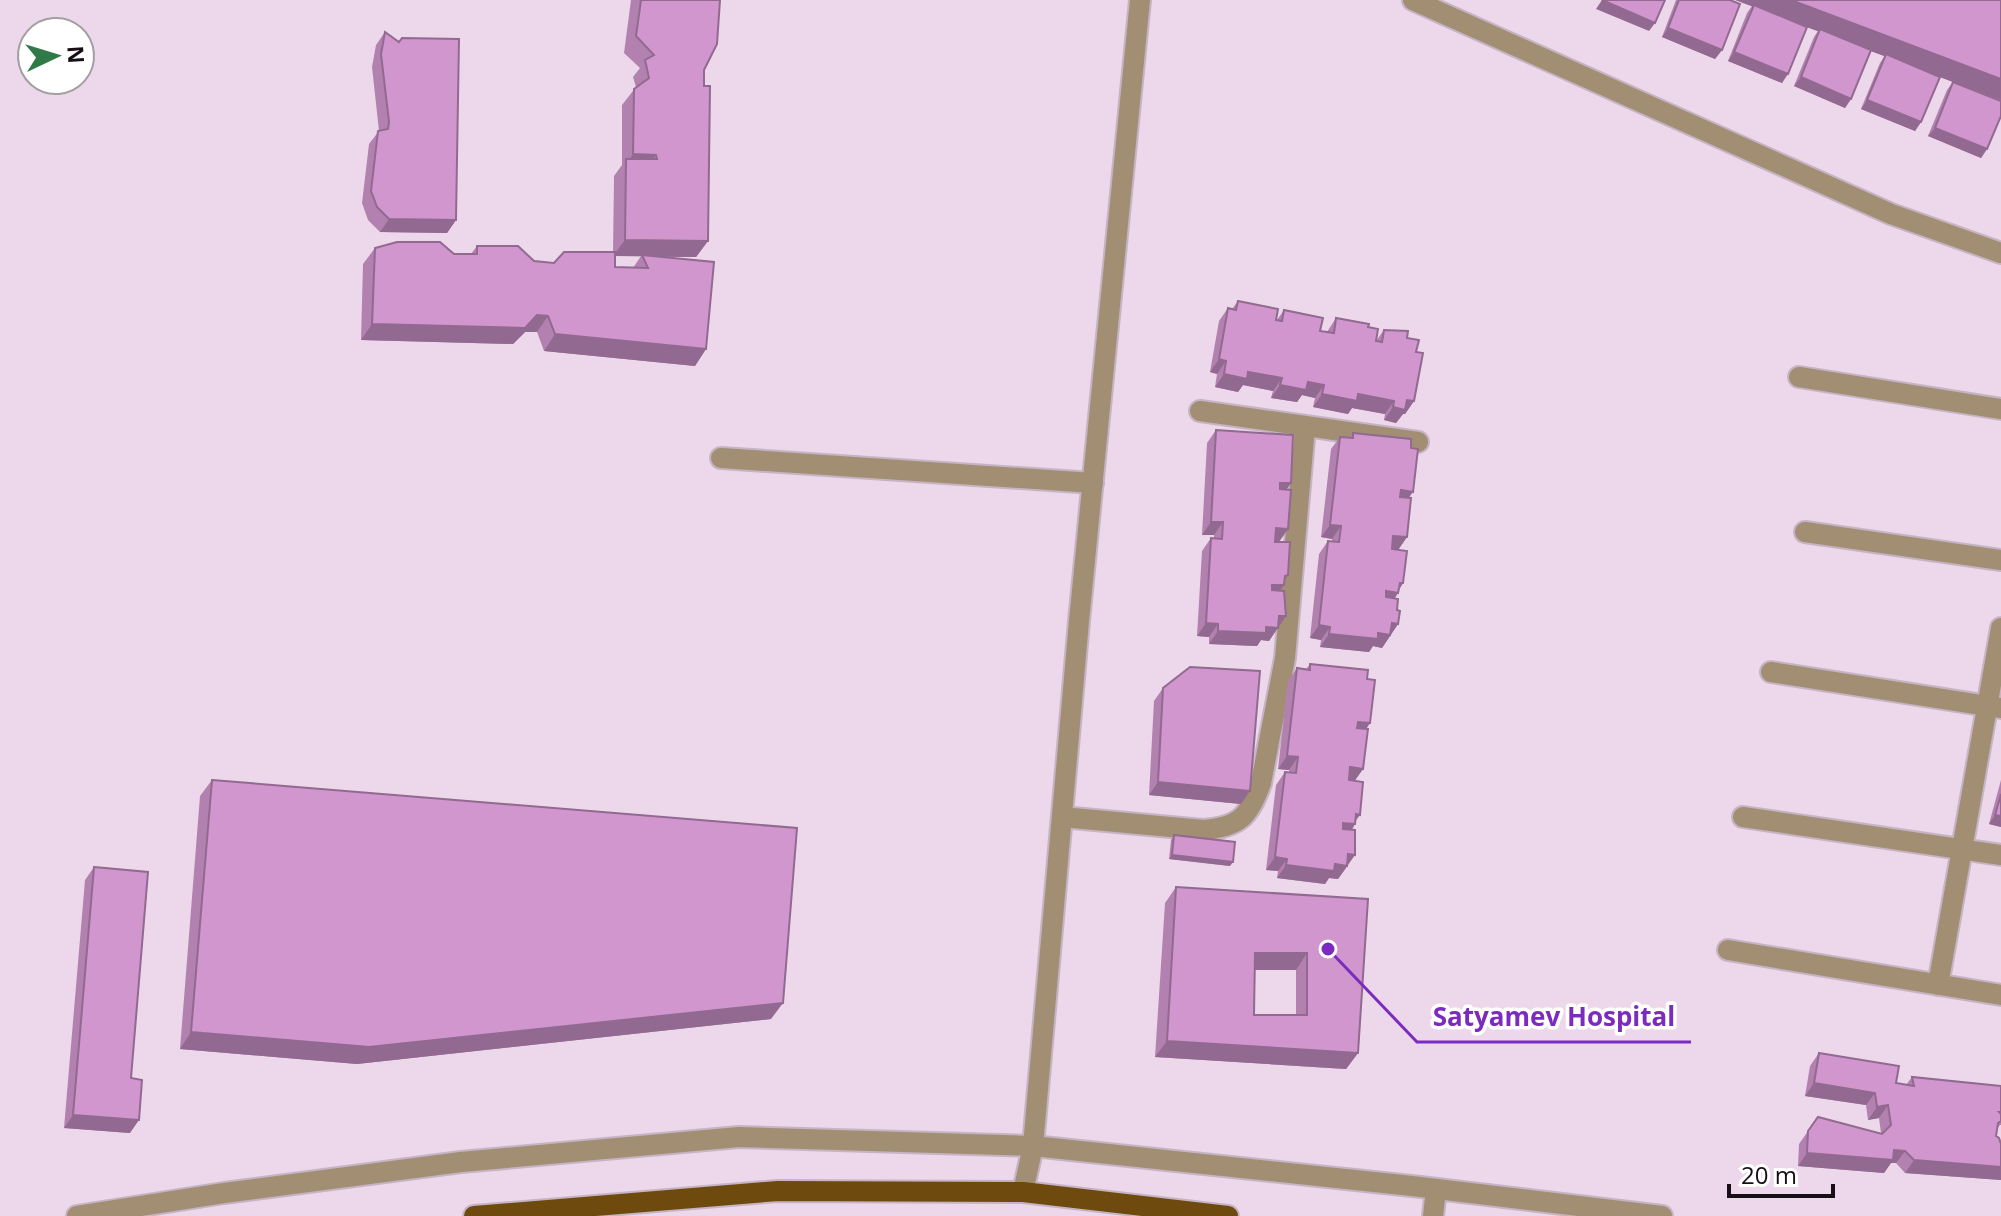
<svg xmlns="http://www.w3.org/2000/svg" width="2001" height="1216" font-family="'Open Sans',sans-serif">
<rect width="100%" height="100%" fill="#edd8eb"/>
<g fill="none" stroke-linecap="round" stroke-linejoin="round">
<defs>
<path id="minor" d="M1799,377l202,32
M1200,411l218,31
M721,458l372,25
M1805,532l196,28
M1771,672l230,36
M1062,817l141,13c36,-3 46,-13 58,-47l24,-125 20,-231
M1743,817l258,38
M1728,950l273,45
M1938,985l63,-357"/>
<path id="tertiary" d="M1413,0l478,214 110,39
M1023,1192l10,-46 46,-525 61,-621
M77,1216l147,-23 237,-31 278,-25 294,9 379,40 250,30
M1433,1216l3,-27"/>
<path id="primary" d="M474,1216l304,-25 245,1 205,24"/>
</defs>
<use href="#minor" stroke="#c6b4c4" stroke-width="24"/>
<use href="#tertiary" stroke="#c6b4c4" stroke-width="24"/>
<use href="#primary" stroke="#c6b4c4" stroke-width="24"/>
<use href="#minor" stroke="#a28e73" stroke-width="20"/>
<use href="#tertiary" stroke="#a28e73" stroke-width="20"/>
<use href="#primary" stroke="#6e4a0f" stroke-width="20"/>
</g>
<path fill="#b381b0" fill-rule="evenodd" d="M631,0h89l-16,70 4,171 -12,16h-40l50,92 -11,17 -151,-15 -7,-19h-12l-12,12 -152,-4 2,-76 12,-16 79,6h17l6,-8 57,15 20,2 59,-11 1,-76 8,-11v-60l14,-18 -3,-10 7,-9 -16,-15zM615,256h26l-8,12 -18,-1z
M1676,0h54l-8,50 -7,9 -53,-22z
M2001,0v100l-35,-13 21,62 -6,9 -53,-22 19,-46 6,-8 -13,-5 -19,45 -6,9 -54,-22 19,-46 5,-7 -14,-5 -20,48 -6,9 -51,-22 20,-49 4,-6 -11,-4 -25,56 -54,-22 19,-48 5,-7z
M385,32l71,188 -9,13 -67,-1 -12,-12 -6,-17 7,-59 10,-13 -7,-64 4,-22z
M1238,301l38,19h1l7,-10 36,21 7,1 9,-14 32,9 8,14 8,-11 23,8 9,14 -2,49 -9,13h-2l-7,9 -12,-3 1,-6 -33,-6 -4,6 -35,-7 2,-9 -13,-3 -5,7 -26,-4 2,-7 -30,-6 -5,7 -23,-5 2,-13 -7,-2 9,-51 9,-13 4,1z
M1216,430l75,53 -5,6 -7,53 5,39 -4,10 6,25 -17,25 -8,-1 -4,6 -48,-2v-7l-12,-1 5,-85 9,-13h3v-3h-12l5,-92z
M1353,433l56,65 -2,39 -9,13 5,33 -9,16 4,25 -16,24 -9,-2 -4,6 -49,-5 1,-7 -11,-2 9,-84 9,-13h4v-2l-11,-2 10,-88 9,-12 10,1z
M1310,664l57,15 3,44 -4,6 -3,40 -9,12 2,39 -1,4 -3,6 -6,38 -8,11 -9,-1 -4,6 -48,-6 1,-7 -12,-1 10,-85 9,-13h4v-2l-11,-1 10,-88 9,-13 9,1z
M1163,688l78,116 -92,-9 5,-94z
M212,780l559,239 -414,45 -177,-15 20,-253z
M2001,780v47l-12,-3z
M1174,835l56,31 -61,-7 2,-19z
M94,867l37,211 -1,55 -66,-5 21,-248z
M1176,887l192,12 -10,154 -12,16 -191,-12 10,-154zM1254,970h42v45h-42z
M1819,1053l77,30 10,2 6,-8 89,9v39h-1l-3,4 -1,7 5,8v36l-96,-7 -9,-10h-5l-7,10 -86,-7 1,-22 19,-27 63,16 -2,-15 -11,2 -2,-15 -61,-9 5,-30z"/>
<path fill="#926990" d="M1602,0l53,23 -6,8 -53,-22z
M1735,0h56l210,79v21z
M1668,28l54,22 -7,9 -53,-22z
M1734,52l54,22 -6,9 -54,-22z
M1801,77l50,22 -6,9 -51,-22z
M1867,100l54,22 -6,9 -54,-22z
M1935,128l52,21 -6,9 -53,-22z
M633,154l23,1 -11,16 -19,-6z
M389,219l67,1 -9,13 -67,-1z
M625,240l83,1 -12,16 -83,-1z
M537,315l11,1 -11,16h-12l-12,12 -152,-4 11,-16z
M555,334l151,15 -11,17 -151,-15z
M1219,359l7,2 -9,13 -7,-2z
M1248,372l34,6 -9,13 -30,-6 -5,7 -23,-5 9,-13z
M1308,382l16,3 -9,13 -13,-3 -5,7 -26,-4 9,-13z
M1322,394h36l36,7 -9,13 -33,-6 -4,6 -35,-7z
M1407,400l7,1 -9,13h-2l-7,9 -12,-3 9,-13z
M1280,483h11l-9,13h-11z
M1401,490l12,2 -9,12 -12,-1z
M1211,522h12l-9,13h-12z
M1330,525l11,1 -9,13 -11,-2z
M1276,528l12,1 -9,13 -13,-1z
M1393,536l14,1 -9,13 -14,-2z
M1288,575l-7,10h3l-9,13 -12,-1 9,-12 13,-9z
M1400,583h3l-6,9 1,1 -8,13 -13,-2 9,-13z
M1279,616h7l-17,25 -8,-1 -4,6 -48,-2 9,-13 48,-4z
M1206,623l12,1 -9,13 -12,-1z
M1392,623l6,1 -16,24 -9,-2 -4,6 -49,-5 9,-13 49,-1z
M1319,625l11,2 -9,13 -11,-2z
M1358,722l12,1 -9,13 -12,-2z
M1287,756l11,1 -9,13 -11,-1z
M1350,767l13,2 -9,13 -13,-2z
M1158,782l92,9 -9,13 -92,-9z
M1356,814l4,1 -7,9h2l-9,13 -12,-1 9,-13z
M1995,815l6,1v11l-12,-3z
M1348,854l7,1 -17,24 -9,-1 -4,6 -48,-6 9,-13 49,-1z
M1172,855l61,7 -3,4 -61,-7z
M1275,857l12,2 -9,12 -12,-1z
M1255,953h52l-11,17h-53z
M783,1003l-12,16 -414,45 -177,-15 11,-17z
M1167,1041l191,12 -12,16 -191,-12z
M1814,1083l61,10 -9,12 -61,-9z
M1888,1105l-9,13 -11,2 9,-13z
M73,1115l66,5 -9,13 -66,-5z
M1894,1150l11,1 -9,12h-5l-7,10 -86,-7 9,-13z
M1914,1160l87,7v13l-96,-7z"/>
<path fill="#d096cd" stroke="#926990" stroke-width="2" fill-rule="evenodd" d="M641,0h79l-3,44 -13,26v16h6l-2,155 -83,-1 1,-81h31l-1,-4 -23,-1 1,-65 15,-11 -4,-18 9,-5 -18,-19z
M1602,0h63l-10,23z
M1679,0h51l10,4 -18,46 -54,-22z
M1791,0h210v79z
M1754,5l53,22 -19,47 -54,-22z
M1820,29l51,21 -20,49 -50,-22z
M385,32l14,10 3,-4 57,1 -3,181 -67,-1 -12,-12 -6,-16 7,-60 10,-2 1,-7 -8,-68z
M1886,54l54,23 -19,45 -54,-22z
M1953,82l48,19v15l-14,33 -52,-21z
M397,242h43l14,12h23v-8h41l16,15 20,2 10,-11h51v15l33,1 -6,-13 72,7 -8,87 -151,-15 -7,-18 -11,-1 -12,13 -153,-4 3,-76z
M1238,301l40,8 -2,11 6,1 2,-11 39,8 -3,13 14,2 2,-15 33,6 -1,3 10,2 -2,12 6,1 2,-12 24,1 -1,7 12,2 -3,12 7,1 -9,48 -7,-1 -2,10 -12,-3 1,-6 -36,-7 -1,7 -35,-7 2,-9 -16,-3 -2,8 -26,-5 2,-7 -34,-6 -1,7 -23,-5 2,-13 -7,-2 9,-51 8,2z
M1216,430l77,5 -2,48h-11v6l11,1 -3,39 -12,-1 -1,14h15l-2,33 -3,1 -1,9h-12v5l12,1 2,25h-7l-1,12 -12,-1v6l-48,-2v-7l-12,-1 5,-85 11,1 1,-17h-12z
M1353,433l58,6v9l7,1 -5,43 -12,-2 -1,7 11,1 -4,39 -14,-1 -1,13 15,2 -4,32h-3l-2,10 -12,-2v6l12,2 -1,11 3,1 -2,13 -6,-1 -2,12 -12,-2v6l-49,-5 1,-7 -11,-2 9,-84 11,1 2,-16 -11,-1 10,-88 13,1z
M1310,664l58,6 -1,9 8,1 -5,43 -12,-1 -1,6 11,1 -5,40 -13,-2 -1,13 14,2 -3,33 -4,-1 -1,10 -12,-1v6l12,1v25l-7,-1 -1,12 -12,-2 -1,7 -48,-6 1,-6 -12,-2 10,-85 11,1 2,-16 -11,-1 10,-88 13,2z
M1190,667l70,4 -10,120 -92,-9 5,-94z
M212,780l585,48 -14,175 -414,44 -178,-15z
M2001,794v22l-6,-1z
M1174,835l61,7 -2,20 -61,-7z
M94,867l54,5 -17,206 11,2 -3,40 -66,-5z
M1176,887l192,12 -10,154 -191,-12zM1255,953h52v62h-53z
M1819,1053l80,13 -3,17 18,3 -2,-9 89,9v26h-2l2,2v7l-3,2 -2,13 3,2 2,6v23l-87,-7 -9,-9 -11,-1 -1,10 -86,-7 1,-22 10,-14 64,17 9,-9 -3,-20 -11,2 -2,-14 -61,-10z"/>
<path fill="none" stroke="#7b2cbf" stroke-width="3" d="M1328 949L1417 1042H1691"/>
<circle fill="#7b2cbf" stroke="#fff" stroke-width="3" cx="1328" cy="949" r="8"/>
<g font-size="26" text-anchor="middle" font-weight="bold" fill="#7b2cbf" stroke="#fff" stroke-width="7" stroke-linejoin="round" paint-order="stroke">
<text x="1554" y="1026">Satyamev Hospital</text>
</g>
<g transform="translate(56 56) rotate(86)"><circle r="38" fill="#ffffff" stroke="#a29fa1" stroke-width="2"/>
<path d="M0-6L14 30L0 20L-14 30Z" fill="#307a48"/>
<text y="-12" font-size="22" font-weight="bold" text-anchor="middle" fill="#160f15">N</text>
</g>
<path d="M1729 1184v12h104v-12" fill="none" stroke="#160f15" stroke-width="4"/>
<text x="1741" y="1184" font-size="24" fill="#160f15" stroke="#ffffff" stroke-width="6" paint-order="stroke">20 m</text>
</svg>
